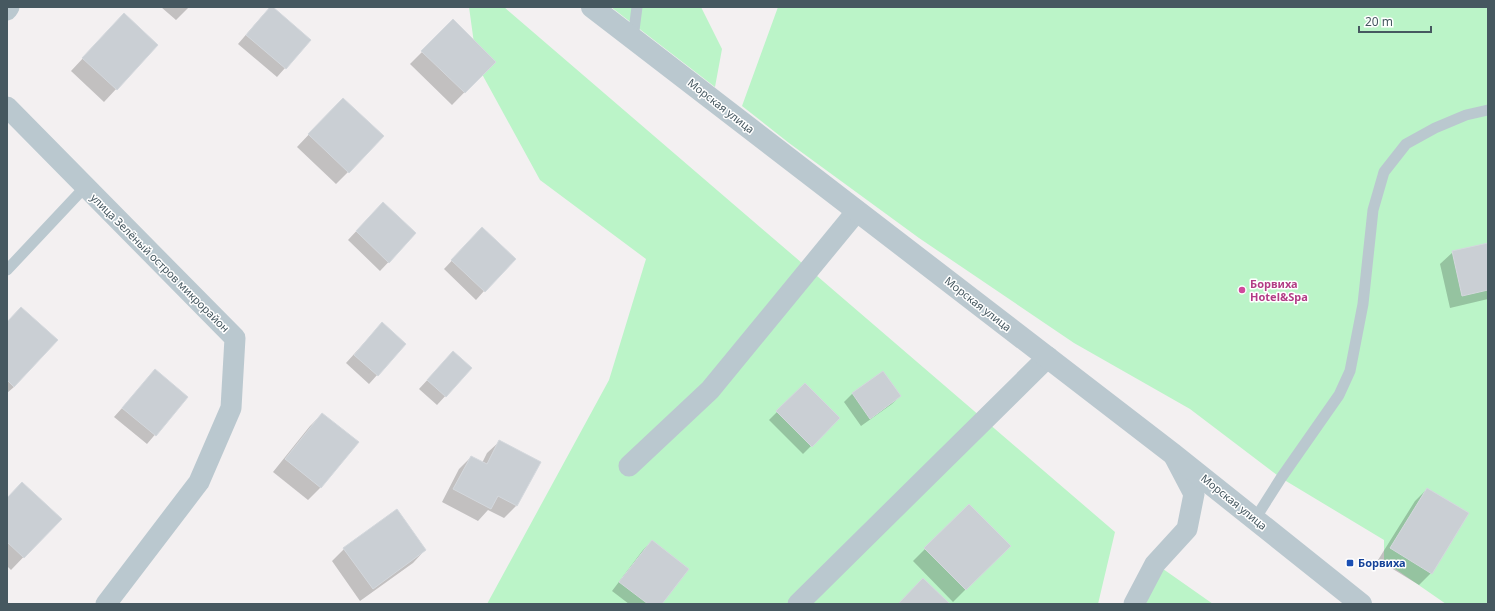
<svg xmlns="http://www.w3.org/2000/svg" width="1495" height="611" font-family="'Noto Sans',sans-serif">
<rect width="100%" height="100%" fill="#f3f0f1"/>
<path fill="#bbf4c8" d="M469,7h35l611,525 -17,72h-611l122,-224 37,-121 -106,-79 -63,-115z
M611,7h90l21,42 -7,38z
M778,7h710v597h-42l-62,-43v-21l-103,-62 -91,-69 -116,-66 -155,-105 -130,-95 -47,-37z
M1156,564l57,40h-67z"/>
<path fill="#0003" d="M161,7h28l-13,13z
M263,15l47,25 -33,37 -39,-33z
M453,21l41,41 -42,43 -42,-41z
M112,27l45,18 -53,57 -33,-31z
M331,111l17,61 -12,12 -39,-37z
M374,212l41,22 -35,37 -32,-31z
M474,237l10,54 -8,9 -32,-31z
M1488,244v55l-38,9 -10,-44 13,-12z
M7,323l7,64 -7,6z
M374,332l31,12 -36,40 -23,-21z
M453,352l17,17 -33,36 -18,-16z
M155,371l32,26 -40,47 -33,-27z
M883,372l17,24 -8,8 -31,22 -17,-24 8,-8z
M805,384l34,34 -36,36 -34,-34z
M322,414l35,28 -37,46 -12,12 -35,-28 37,-46z
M500,441l40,21 -24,44 -12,12 -16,-8 -10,11 -36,-19 17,-33 12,-12 11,6 5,-10z
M1427,489l4,84 -12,12 -41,-25 37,-59z
M7,498l53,21 -49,51 -4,-4z
M969,505l40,41 -56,56 -40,-41z
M396,511l29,39 -12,13 -53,38 -28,-40 12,-12z
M652,541l9,63h-32l-17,-13 31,-41z"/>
<path fill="#cacfd4" stroke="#d4d8dd" d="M270,7h3l38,33 -25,29 -40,-34z
M124,13l34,32 -41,45 -35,-32z
M453,19l43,43 -31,31 -44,-42z
M343,98l41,38 -35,37 -41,-39z
M383,202l33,31 -27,30 -33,-32z
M482,227l34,32 -31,33 -34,-32z
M1488,243v47l-26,6 -10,-45z
M21,307l37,33 -44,47 -7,-7v-58z
M382,322l24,22 -28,32 -24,-21z
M453,351l19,17 -26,29 -19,-17z
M155,369l33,28 -32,39 -34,-28z
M883,371l18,25 -31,23 -18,-26z
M805,383l35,35 -28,29 -36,-36z
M322,413l37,29 -38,46 -36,-29z
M499,440l42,22 -24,44 -19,-10 -7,13 -38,-20 18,-33 16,8z
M22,482l40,37 -38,39 -17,-16v-44z
M1427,488l42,25 -37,61 -42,-26z
M969,504l42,42 -45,44 -42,-42z
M397,509l29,41 -53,39 -30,-41z
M652,540l37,29 -27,35h-14l-29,-22z
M923,578l27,26h-52z"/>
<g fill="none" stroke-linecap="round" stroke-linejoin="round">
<path stroke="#bac8cf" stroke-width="11" d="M633,38l4,-31
M7,270l78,-83
M1255,519l26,-41 58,-83 11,-24 13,-67 10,-94 11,-38 22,-28 29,-16 31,-13 22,-5"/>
<path stroke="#bac8cf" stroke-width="21" d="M7,10l2,-3
M7,107l228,231 -4,70 -32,74 -93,122
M629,466l81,-76 147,-179
M798,604l250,-247
M1134,604l21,-40 32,-35 7,-35 -21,-40"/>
<path stroke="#bac8cf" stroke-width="22" d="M592,7l581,447 188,150"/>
</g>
<circle fill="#d1479c" stroke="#fff" stroke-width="1.5" cx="1242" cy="290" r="4"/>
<rect fill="#1a4fb4" stroke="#fff" stroke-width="1.5" x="1346" y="559" width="8" height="8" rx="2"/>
<g text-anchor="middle" stroke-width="3" stroke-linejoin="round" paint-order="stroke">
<g font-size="11" fill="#465860" stroke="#fff">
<text transform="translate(721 106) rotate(38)" y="4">Морская улица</text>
<text transform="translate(160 263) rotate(45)" y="4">улица Зелёный остров микрорайон</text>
<text transform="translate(978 304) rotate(38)" y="4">Морская улица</text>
<text transform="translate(1234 502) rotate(39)" y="4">Морская улица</text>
</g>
<g font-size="11" font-weight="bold" fill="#b23c85" stroke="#fff" text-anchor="start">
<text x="1250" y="288">Борвиха<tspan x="1250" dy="13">Hotel&amp;Spa</tspan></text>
</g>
<g font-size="11" font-weight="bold" fill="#164399" stroke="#fff" text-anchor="start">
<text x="1358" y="567">Борвиха</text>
</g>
</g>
<rect width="1495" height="611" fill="none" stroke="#465860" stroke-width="16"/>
<path d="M1359 26v6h72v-6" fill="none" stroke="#465860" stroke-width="2"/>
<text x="1365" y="26" font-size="12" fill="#465860" stroke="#ffffff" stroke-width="3" paint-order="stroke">20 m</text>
</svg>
